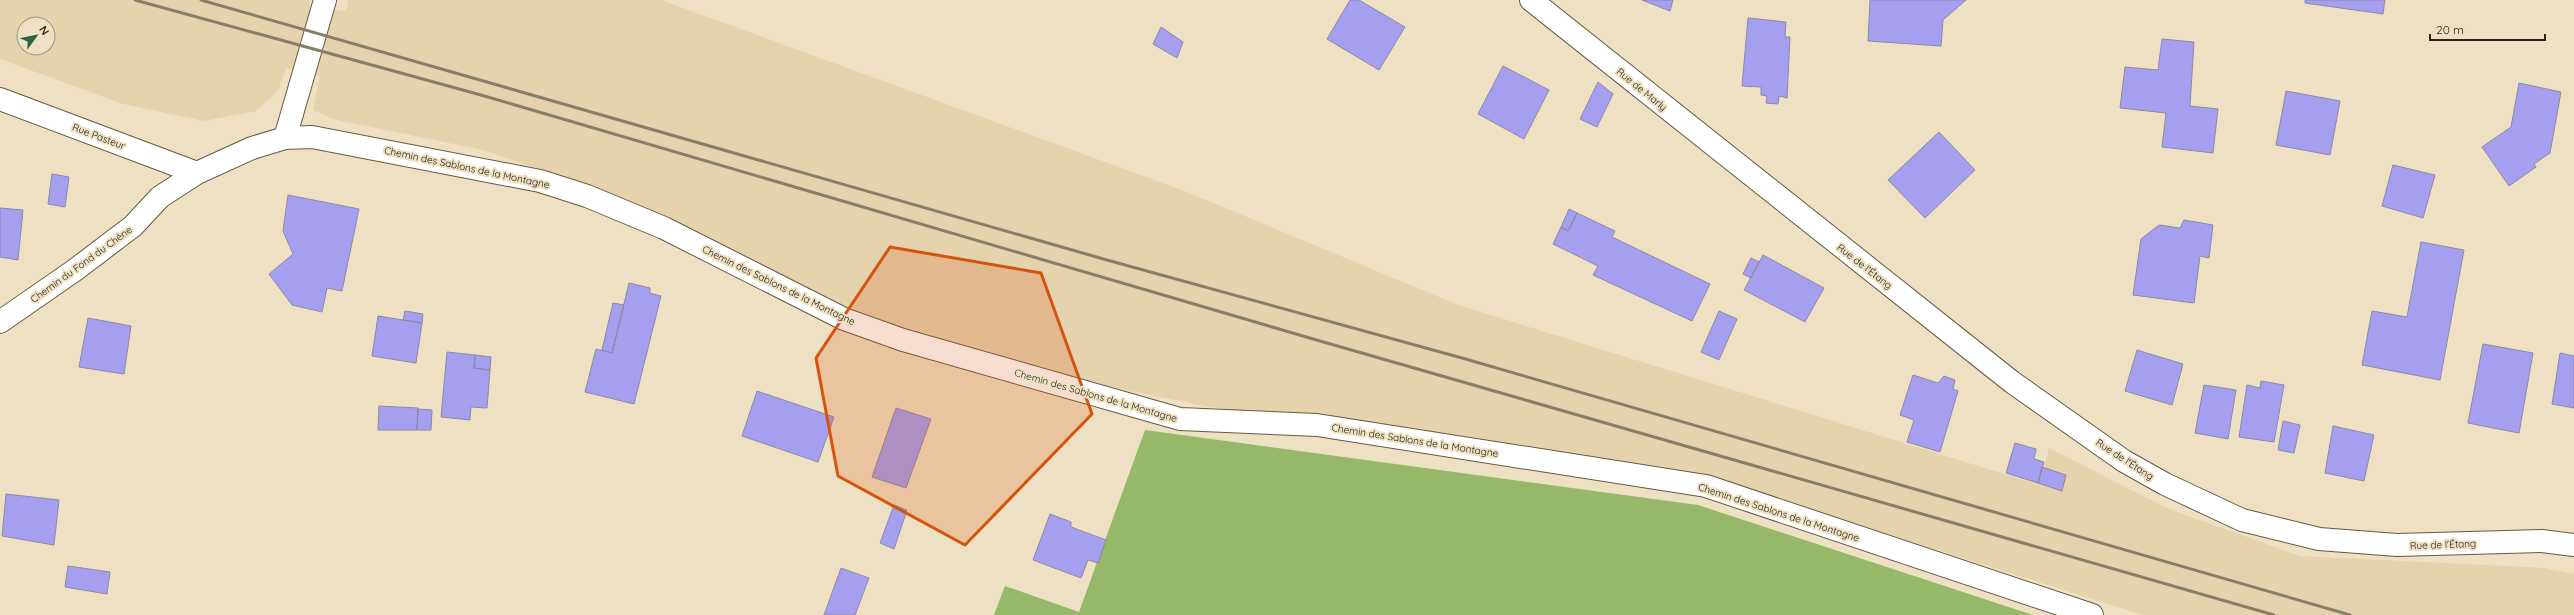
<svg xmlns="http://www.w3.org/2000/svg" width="2574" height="615" font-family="Quicksand,sans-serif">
<rect width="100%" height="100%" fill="#eee0c2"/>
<path fill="#e5d3ae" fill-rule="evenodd" d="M0,0h309l1,7 36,4 2,-11h313l526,192 271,113 582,180 9,-37 120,61 131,47 245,12 29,6v41h-431l-453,-143 -486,-66 -113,-23 -211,-57 -275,-134 -122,-42 -151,-31 -19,-9 7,-34 -34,-8 -8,23 -22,20 -52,10 -81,-17 -123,-45zM24,24h24v24h-24z"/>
<path fill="#95b968" d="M1145,430l553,75 335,110h-1039l11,-29 74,26z"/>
<path fill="#a69fef" stroke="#8b89a7" d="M1350,0h9l46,27 -26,43 -52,-31z
M1642,0h31l-3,11z
M1870,0h96l-23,20 -2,26 -73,-5z
M2305,0h80l-2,14 -78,-11z
M1748,18l38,4 -1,15h5l-3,61 -8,-2 -1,8 -12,-1 1,-7 -6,-1v-8l-19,-1z
M1161,27l22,15 -6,16 -24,-14z
M2162,39l32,3 -4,64 28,3 -5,44 -51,-6 4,-34 -46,-5 5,-41 33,3z
M1503,66l46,24 -25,49 -46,-25z
M1598,82l15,12 -16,33 -17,-8z
M2519,83l42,9 -11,61 -16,11 2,3 -27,19 -27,-39 29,-20z
M2286,91l54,10 -10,54 -54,-10z
M1939,132l36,38 -50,48 -37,-38z
M2393,165l42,10 -12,43 -41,-12z
M52,174l17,3 -4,30 -17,-3z
M288,195l71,14 -17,82 -15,-3 -5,24 -30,-7 -23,-31 24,-20 -10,-23z
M0,208l23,2 -5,50 -18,-3z
M1569,209l8,4 -9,18 -7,-4z
M1577,213l38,18 -3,6 98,47 -18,37 -99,-46 5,-9 -45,-22 8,-17 7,4z
M2184,220l29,5 -4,33 -9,-2 -6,47 -61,-8 8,-56 18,-14 21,3z
M2421,242l43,8 -24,130 -78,-15 10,-54 35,6z
M1763,255l61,33 -19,34 -61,-32z
M1751,258l8,4 -8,16 -8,-4z
M629,283l21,5v5l11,3 -27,108 -49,-12 11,-43 16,4z
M613,303l11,2 -12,48 -10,-3z
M405,311l18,3 -1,9 -19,-3z
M1719,311l18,8 -18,41 -18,-8z
M378,316l44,7 -6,40 -44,-7z
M88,318l43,8 -7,48 -45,-7z
M2483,344l50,9 -14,80 -51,-10z
M2137,350l46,14 -11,41 -47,-14z
M447,352l28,3 -1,13 16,2 -3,38 -16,-1 -1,13 -29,-3z
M2560,353l14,3v52l-22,-4z
M475,355l16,2 -1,13 -16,-2z
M1913,375l25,8 6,-7 11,4 -2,9 5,2 -18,61 -33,-10 7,-22 -14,-5z
M2261,381l23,4 -10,57 -35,-5 8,-52 13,3z
M2204,385l32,5 -8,49 -33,-6z
M757,391l77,26 -16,45 -76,-26z
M379,406l39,2 -1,22h-39z
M896,408l35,11 -25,69 -34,-11z
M418,409l14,1 -1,20h-14z
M2283,421l17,4 -6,28 -16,-3z
M2333,426l41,9 -10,46 -39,-8z
M2015,443l21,6 -2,10 10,3 -6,21 -32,-10z
M2042,467l24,8 -4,16 -24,-8z
M6,494l53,6 -5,45 -52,-9z
M894,505l13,5 -13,39 -14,-6z
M1050,514l21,8v5l35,13 -8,23 -10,-3 -7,18 -48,-18z
M68,566l42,6 -3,22 -42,-7z
M841,568l28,10 -14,37h-31z"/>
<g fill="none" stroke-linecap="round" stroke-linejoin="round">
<defs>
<path id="minor" d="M1531,0l481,382 112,79 41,23 77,36 77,19 78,6 145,-4 32,4
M0,99l197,74
M285,138l40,-138
M0,322l75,-52 58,-44 27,-29 37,-24 55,-25 33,-10 27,-1 228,44 47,15 77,32 180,91 59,21 277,79 137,6 389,61 386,129"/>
</defs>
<use href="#minor" stroke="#665a3f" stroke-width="24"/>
<use href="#minor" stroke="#fff" stroke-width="22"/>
<path stroke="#877e69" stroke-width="3" d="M135,0l346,95 839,246 954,274
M201,0l906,260 355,98 888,257"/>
</g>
<path fill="#d5540d" fill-opacity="0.2" stroke="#d5540d" stroke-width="3" stroke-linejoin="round" d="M890,247l151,26 51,141 -127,131 -127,-69 -22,-118z"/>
<g text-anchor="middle" stroke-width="4" stroke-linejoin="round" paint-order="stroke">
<g font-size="10" fill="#292418" stroke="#eee0c2">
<text transform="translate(1642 89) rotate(39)" y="4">Rue de Marly</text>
<text transform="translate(99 136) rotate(21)" y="4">Rue Pasteur</text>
<text transform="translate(467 167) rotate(12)" y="4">Chemin des Sablons de la Montagne</text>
<text transform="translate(81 264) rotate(-36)" y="4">Chemin du Fond du Chêne</text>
<text transform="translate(1865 266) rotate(38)" y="4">Rue de l'Étang</text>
<text transform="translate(779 285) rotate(26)" y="4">Chemin des Sablons de la Montagne</text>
<text transform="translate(1096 395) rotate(16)" y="4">Chemin des Sablons de la Montagne</text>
<text transform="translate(1415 440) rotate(9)" y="4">Chemin des Sablons de la Montagne</text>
<text transform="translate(2125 459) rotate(33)" y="4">Rue de l'Étang</text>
<text transform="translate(1779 512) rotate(18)" y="4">Chemin des Sablons de la Montagne</text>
<text transform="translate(2443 544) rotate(-2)" y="4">Rue de l'Étang</text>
</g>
</g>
<g transform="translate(36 36) rotate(57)"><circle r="19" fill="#eee0c2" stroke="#9f957e"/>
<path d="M0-3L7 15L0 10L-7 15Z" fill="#2f6247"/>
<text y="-6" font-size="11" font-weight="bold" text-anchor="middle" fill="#292418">N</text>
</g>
<path d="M2430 34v6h115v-6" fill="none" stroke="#292418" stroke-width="2"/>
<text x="2436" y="34" font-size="12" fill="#292418" stroke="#eee0c2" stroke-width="3" paint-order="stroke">20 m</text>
</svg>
